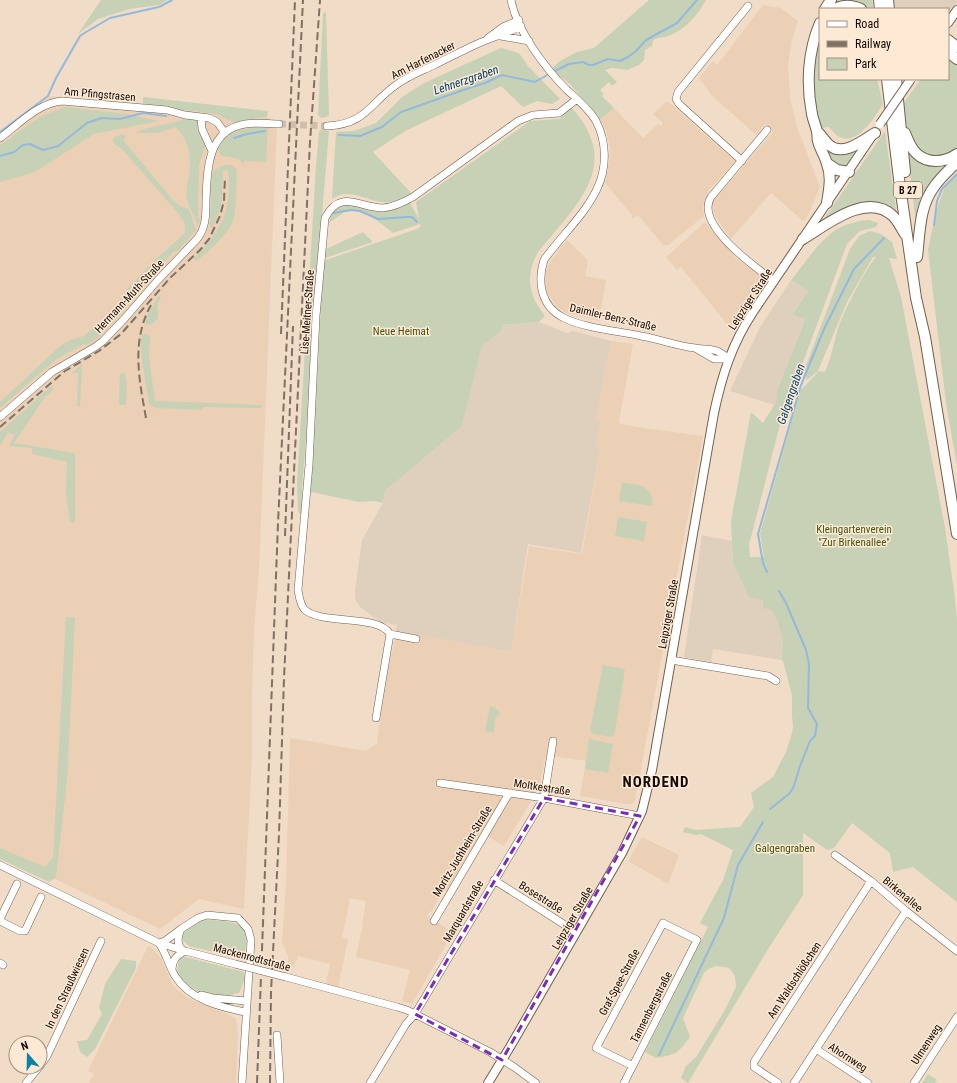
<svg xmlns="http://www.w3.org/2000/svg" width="957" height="1083" font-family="'Roboto Condensed',sans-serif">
<rect width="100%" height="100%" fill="#f1dcc7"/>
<path fill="#dfd0bd" d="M894,0h63v2l-9,14v-7h-53z
M791,280l17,11 -16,22 13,5 -28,72 -1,12 -2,3 -44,-14 30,-64z
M539,322l28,11 6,-2 38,10 -14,78 4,1 -5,23 4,7 -19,103 -53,-9 -17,108 -115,-21 1,-6 -17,-3 -20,-15 -5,-8v-9l7,-50 21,-37 2,-12 77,-65 20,-80 19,-15 1,-6z
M702,535l30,6 1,21 39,48 6,13 5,20 -2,17 -68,-11 -2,13 -27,-5z"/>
<path fill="#ebd0b6" d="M763,5l18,3 17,13 -6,18 -4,27 2,31 7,30 23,60 -13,30 -4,4 -32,-28 -40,46 -17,-25 -2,-8 1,-5 60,-69 -8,-8 -9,11 -45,-40 -12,-17 14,-17 4,4z
M51,96l92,9 73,9 16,8 35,-5 10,8 -18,445 -5,60 -2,62v66l-8,151 -45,-10 -39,30 -160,-76v-714z
M667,101l68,60 -26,29 -5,9 -1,9 1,8 -36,29h-5l-25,-30 -6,4v-4l-27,-32 5,-27v-9l-4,-17 -6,-10 14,-12 29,30 15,-14 2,2 3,-3 -10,-9z
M705,222l31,36 26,19 1,4 -33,47 -49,-61 -4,3 -11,-13z
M567,240l21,20 -3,16 21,4 -7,41 -35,-9 -8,-6 -8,-12 -3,-10 1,-13 4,-9z
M611,341l22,3 -14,78 2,2 30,5 52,7 -68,364 -3,4h-6l-46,-8 6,-35 -40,-6 -7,33 -35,58 -17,-10 -39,56 -5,-1 -12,21 -1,-1 -3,5 26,16 -41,72 -10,-3 8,-31 -54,-13 5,-25h1l1,-6 -1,-1 4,-24 -16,-3 -8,40 6,1 -10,49 -12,-4 4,-20 -32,-8 -4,11 -6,-2v-9l-6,-13 4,-58 4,-147 76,13 12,-8 -1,-2 10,-66 10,-44 114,21 18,-106 53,8 18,-104 -4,-7 5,-23h-4z
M642,837l37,18 -11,29 -40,-23z
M148,946l5,3 8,9 12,28 15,12 48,20 2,14 -2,51h-147l5,-9 -6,-3z"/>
<path fill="#c7d1b6" d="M101,0h66l-8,5 -30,4 -31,10 -20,15z
M649,0h57c-8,15 -21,30 -38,36 -5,2 -9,1 -15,4l-1,6 -7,4 -1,10 -5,5 -12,5 -15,-2 -7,2 12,12 -5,4 -3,-4 -9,8 4,4 -2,2 12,12 -14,12 -30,-36 -19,-15 9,-8 17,-9 17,-4z
M834,0h38l1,9h-6l-4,-3 -32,-1z
M326,11l3,105 -7,2 -4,-3 5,-101z
M820,37v42h57l6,25c-8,12 -23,39 -41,34 -6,-1 -9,-8 -14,-11l-6,1c-8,-18 -12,-50 -8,-70 2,-7 4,-14 6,-21z
M501,48l18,5 9,13 32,33 -8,5 -15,-3 -14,6 -22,-21 -96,45 -32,21 39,42c-10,5 -18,9 -30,8 -17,-2 -34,-15 -50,-3l4,-67 18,-1 22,-8 26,-26 22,-14z
M948,60l9,2v88l-6,4 -21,3 -14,-8 -8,-15 -3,-10 -2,-20 18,-25h27z
M143,97l125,14 -1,6 -35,5 -16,-8 -73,-9z
M64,107l63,7 32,7 -65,13 -59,38 -35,10v-37l40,-28z
M571,107c53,58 5,98 -33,145 -13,24 -10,42 7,64l-6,6 -37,3 -1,6 -19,15 -20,80 -77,65 -2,12 -9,-2 -15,1 -48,-10 -1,-8 6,-82 7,-141 94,-32 4,-3 -1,-2 -27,9c-10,-9 -32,-26 -45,-22 -7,2 -14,9 -19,12 4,-18 15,-22 33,-16 4,1 8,4 12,4 12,3 25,-3 36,-8l9,16 -3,-17 114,-81 30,-2z
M187,119l12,1 -1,8 7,17 -6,20 -1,51 2,4 -2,6c-2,-6 -10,-22 -11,-26 -2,-11 3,-23 3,-34 0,-15 -3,-29 -15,-39l-17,6h-22l1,-2z
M254,127l14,1 -2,34 -22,-1v4l-7,-7 -16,-2 -3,-6c5,-16 21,-21 36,-23z
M322,129l7,2 -15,180 -6,105 -6,71v28l-4,-3 -1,-29 19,-317 3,-34z
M885,131l12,85c-6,-4 -14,-10 -22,-12 -17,-5 -41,14 -56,22z
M123,134l2,2 -1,5 49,59 6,6 10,3 7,21 -18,21h-4l-49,54v4l-25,27 -13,9 -3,-1 -29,16 -55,48v-6l60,-56 11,-6 13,-4 14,-12 17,-16 13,-20 28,-29 29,-26v-9l-6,-10 -58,-66 -6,-3 -2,-3 1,-5z
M822,141l34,9 -9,17c-17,-1 -19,-13 -25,-26z
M907,146l7,8 40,4 -37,60h-2v-2z
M225,165h7l5,5c-1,15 0,32 -3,47 -2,14 -27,36 -38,44l-2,-3c28,-29 38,-47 34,-88l-5,1 -1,28 -3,14 -7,15 -2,-1c1,-19 0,-38 3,-56l6,-4z
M957,174v292l-11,-63 -18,-153 8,-39 9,-24z
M869,220l9,3 -2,4 -16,4 -13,13 -67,180 -31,121 1,12h14l-4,-23 40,-143 19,-20 6,1c6,-14 9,-29 13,-44 7,-19 25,-55 38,-71h-3l-26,45 -29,69 -11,9 -3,-9 46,-122 9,-13 11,-5 11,3 11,8 5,17 -8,-1 12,39 44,231 9,63 3,28v283l-44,-35 -20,5 -3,-19 -38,-30 -18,25 -7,2 -24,-17v62l-38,59 -77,129 -7,-5 5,-12 10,-9 29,-47 11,-23 -1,-11 -5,-7 -4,-2 -10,-1 -8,3 -4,4 -21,45 7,19c-13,17 -12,17 -34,21l-11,-6 63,-125 -8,-4 23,-43 10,-30 -32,-16 -5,1 -13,-3 2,-5 11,3 44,-3 14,-20 -3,-14 22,-16 13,-25 6,-19 1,-6 -1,-12v-20l-9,-34 -2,-1 2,-17 -5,-20 -6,-13 -9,-2v-8l-14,-3 -16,-35 -2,-41 20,-109 12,11 13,-21 1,-12 28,-71 -13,-5 16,-23 -17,-11c12,-14 22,-31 36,-43 10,-11 28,-16 42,-17z
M363,232l10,10 -48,16 1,-9z
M159,295l2,2c-1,2 -2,4 -3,6 -2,12 5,14 -8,22l-5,-1 3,-10z
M142,334h5l3,3 -1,19 6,45 106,4v3l-57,-1 -3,3 -45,-2 -7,-4c-2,-17 -11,-54 -7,-70z
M82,364l-2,43 -3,-1 1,-33h-6z
M120,373l5,1 2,12 -1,19h-7z
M51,386l3,3 -9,8 -31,46 61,10v70l-5,-1 -4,-27 1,-33 -35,-8v-6l-23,-2 5,-11 -6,-3 -8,14v-14z
M622,482c16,3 32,3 30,24l-33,-5z
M618,517l29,5 -3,19 -29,-5z
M66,617h9l-8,164 -11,96 -7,5 -49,-23v-11l45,19 8,-9z
M603,665l22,4 -10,63 -3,5 -19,-3 -3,-4z
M490,706l8,4 2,4 -5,5 -1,14 -9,-2z
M589,739l24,5 -5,29 -23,-4z
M207,920c12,1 39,0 40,17 0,7 -3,15 -4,22l-54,-13 -6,-6 -1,-5c7,-9 14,-14 25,-15z
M185,957l59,15 1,6 -6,15 -17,4 -23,-5 -14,-9 -8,-11 2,-13z
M121,959l15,2v7l-41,81 -8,8 -7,-5 -3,-11 10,-1 15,-26 -3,-6 6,-24z
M928,1074l9,6 -2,3h-13z"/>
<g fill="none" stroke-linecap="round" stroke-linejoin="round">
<path stroke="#93badc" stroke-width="2" d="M553,72l16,-8 14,-2 6,3h4l15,-6 12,2 8,-4 8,-6 10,-11 31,-17 20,-23
M0,132l48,-36 8,-18 24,-42 6,-4 24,-14 49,-11 13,-7
M339,135l21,1 22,-9 19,-15 68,-24 16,-5 17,-8 33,7 14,-8
M234,138l13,-4 18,-3
M0,156l14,-4 9,-7 7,-1 13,6 15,-4 29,-23 14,-5 19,1 23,-6 23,3
M333,213l18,-3 9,1 18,8 29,-2h5l5,5
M934,225l3,-24 5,-12 15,-15
M767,572l-4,-9 -5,-29 43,-149 24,-58 29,-58 30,-31
M770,809l20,-16 4,-7 6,-20 10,-25 5,-5 2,-12 -9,-16 1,-44 -3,-14 -20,-47 -7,-12
M659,1055l65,-137 14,-53 25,-43"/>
<path stroke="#d0bdaa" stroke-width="7" stroke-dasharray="7 3.5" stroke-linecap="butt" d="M279,124l48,2"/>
<defs>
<path id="minor" d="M511,0c6,31 34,68 56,90 10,9 22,19 29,31 11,21 11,47 1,68 -13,27 -36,47 -53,71 -7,22 -3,47 20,58 20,10 54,13 77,18 18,3 36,10 54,12 18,3 18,-2 34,11
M501,36l28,5
M488,38l15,-11 16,-7
M201,117l1,12 10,22
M327,126c39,-2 42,-22 69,-41 12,-9 26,-14 38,-20 17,-8 33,-17 50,-24 13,-5 25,-9 37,-15
M767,130l-56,67c-17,27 44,70 63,84
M0,138c19,-14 38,-35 62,-37l105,9 18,5 24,3 8,4 8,11
M742,161l-63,-57 -3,-5 2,-7 70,-86
M695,348l19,11h15
M0,417l52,-45 43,-25 8,-6 22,-23 33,-38 39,-41c9,-11 9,-24 9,-38 1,-30 1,-71 39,-77 11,-2 23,0 34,0
M390,634l26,5
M671,660l97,16 8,5
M376,718l14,-84c-12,-20 -67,-9 -85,-24 -5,-5 -6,-14 -7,-20l11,-125 7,-149 9,-98c16,-30 34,-10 58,-10 11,-1 21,-6 30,-11l105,-76 15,-6 26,-2 18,-14
M440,783l104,15 96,18
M835,855l36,26 35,30 51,40
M0,865l159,78 26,8 50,13
M494,880l82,52
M0,919l17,-35
M0,921l20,10h5l16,-34
M434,921l74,-126 3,-2
M181,929c-3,7 -5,14 1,21
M159,943l6,-2 16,-12 17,-11 9,-3 31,3 10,11 3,11 -9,143
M159,943c7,10 10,23 16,33 15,24 45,31 70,36
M0,963l3,2
M172,969c1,-10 4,-13 13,-18
M286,977l111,30 10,3 83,42 24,15 22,16
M201,995l12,3 33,3
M277,1035l3,48
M816,1049l52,34
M40,1066l7,-10 54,-115
M26,1083l13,-16
M370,1083l36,-59 9,-10 129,-216 9,-57
M624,1083l73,-143 -34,-17 -67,125 37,18
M778,1083l-24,-16v-5l117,-181
M794,1083l112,-172
M914,1083l43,-66"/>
<path id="major" d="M948,23l9,-13
M488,1083l22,-36 112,-194 20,-42 10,-41 62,-357c8,-38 18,-69 39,-101l119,-176"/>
<path id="highway" d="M879,0l1,9
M888,0l1,9
M825,9l6,-9
M835,9c9,-5 17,-4 26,0
M820,23c-12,28 -14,61 -8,91 1,6 4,12 5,18 1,3 0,6 1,9 2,8 7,15 9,23 5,13 2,26 0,39
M948,40l9,7
M948,52l9,7
M887,79l12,100 17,119 9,39 32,197
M896,79l9,93
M817,131c4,4 7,9 11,13 14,14 34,-3 47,-11
M905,133c3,7 5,14 11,20 11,11 28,10 41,1
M828,164l9,6 12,2
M803,239c23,-14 64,-48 90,-23 5,5 8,12 12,18
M917,257c3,-24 2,-50 17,-70 6,-9 15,-17 23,-25"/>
</defs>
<use href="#minor" stroke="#72604e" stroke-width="8"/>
<use href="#major" stroke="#72604e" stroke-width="10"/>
<use href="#highway" stroke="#72604e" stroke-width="12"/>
<use href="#minor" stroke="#fff" stroke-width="7"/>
<use href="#major" stroke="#fff" stroke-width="8"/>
<use href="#highway" stroke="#fff" stroke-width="10"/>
<path stroke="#7f7164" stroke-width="2" stroke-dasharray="8 4" stroke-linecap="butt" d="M281,334l14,-334
M146,418c-7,-39 -15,-77 5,-113
M0,427l65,-56 34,-20 22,-17 49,-56 30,-28 9,-11 11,-23 4,-15 1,-24
M285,536l8,-210
M257,1083l21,-560 25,-523
M270,1083l1,-91 8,-158 5,-156 26,-536 10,-142"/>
<defs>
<path id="minor-bridge" d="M235,964l51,13"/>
<path id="major-bridge" d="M880,124l31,-45"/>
</defs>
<use href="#minor-bridge" stroke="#72604e" stroke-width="8" stroke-linecap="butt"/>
<use href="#major-bridge" stroke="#72604e" stroke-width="10" stroke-linecap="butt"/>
<use href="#minor-bridge" stroke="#fff" stroke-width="7"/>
<use href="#major-bridge" stroke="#fff" stroke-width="8"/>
</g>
<path fill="none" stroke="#7b2cbf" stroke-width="3" stroke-dasharray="8 5" stroke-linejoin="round" d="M544,798l96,18 -138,244 -87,-46z"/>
<g text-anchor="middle" stroke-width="3" stroke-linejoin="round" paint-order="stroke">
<rect fill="#fee9d4" stroke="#594e43" stroke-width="1" x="894" y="182" width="28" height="16" rx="3"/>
<g font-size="10" font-weight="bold" fill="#120b05">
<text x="908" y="194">B 27</text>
</g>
<g font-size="11" fill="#120b05" stroke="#fee9d4">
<text transform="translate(423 60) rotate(-27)" y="4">Am Harfenacker</text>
<text transform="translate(100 94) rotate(5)" y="4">Am Pfingstrasen</text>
<text transform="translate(129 296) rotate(-47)" y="4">Hermann-Muth-Straße</text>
<text transform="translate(750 299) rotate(-57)" y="4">Leipziger Straße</text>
<text transform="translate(307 312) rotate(-86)" y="4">Lise-Meitner-Straße</text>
<text transform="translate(613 317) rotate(13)" y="4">Daimler-Benz-Straße</text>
<text transform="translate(668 614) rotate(-80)" y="4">Leipziger Straße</text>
<text transform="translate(542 787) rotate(9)" y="4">Moltkestraße</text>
<text transform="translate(462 851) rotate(-59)" y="4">Moritz-Juchheim-Straße</text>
<text transform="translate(903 894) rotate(40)" y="4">Birkenallee</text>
<text transform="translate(541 897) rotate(32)" y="4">Bosestraße</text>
<text transform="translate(463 911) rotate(-60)" y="4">Marquardstraße</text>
<text transform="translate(572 918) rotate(-60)" y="4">Leipziger Straße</text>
<text transform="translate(252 957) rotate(15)" y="4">Mackenrodtstraße</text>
<text transform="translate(794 980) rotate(-57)" y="4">Am Waldschlößchen</text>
<text transform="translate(619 982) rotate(-62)" y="4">Graf-Spee-Straße</text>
<text transform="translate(67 988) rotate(-65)" y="4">In den Straußwiesen</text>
<text transform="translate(651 1007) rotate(-63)" y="4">Tannenbergstraße</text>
<text transform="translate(926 1044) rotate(-57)" y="4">Ulmenweg</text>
<text transform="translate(848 1057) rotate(33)" y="4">Ahornweg</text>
</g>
<g font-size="11" fill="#435611" stroke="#fee9d4">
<text x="401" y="335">Neue Heimat</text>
<text x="854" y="533">Kleingartenverein<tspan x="854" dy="13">"Zur Birkenallee"</tspan></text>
<text x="785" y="852">Galgengraben</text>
</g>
<g font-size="12" font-style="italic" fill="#024470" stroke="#fee9d4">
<text transform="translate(466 80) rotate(-19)" y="4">Lehnerzgraben</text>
<text transform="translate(791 394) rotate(-71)" y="4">Galgengraben</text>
</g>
<g font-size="15" font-weight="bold" letter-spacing="1" fill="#120b05" stroke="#fee9d4">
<text x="656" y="787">NORDEND</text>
</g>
</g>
<rect x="819" y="8" width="130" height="72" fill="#fee9d4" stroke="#a09081"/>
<rect x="827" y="21" width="20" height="6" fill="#ffffff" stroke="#a09081"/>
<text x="855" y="28" font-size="12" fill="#120b05">Road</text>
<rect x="827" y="41" width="20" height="6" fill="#7f7164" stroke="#a09081"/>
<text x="855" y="48" font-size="12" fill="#120b05">Railway</text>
<rect x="827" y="58" width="20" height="12" fill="#c7d1b6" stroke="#a09081"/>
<text x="855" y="68" font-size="12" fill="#120b05">Park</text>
<g transform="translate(28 1055) rotate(340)"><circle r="19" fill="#fee9d4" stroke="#a09081"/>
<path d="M0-3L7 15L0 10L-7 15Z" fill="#0882a7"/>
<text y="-6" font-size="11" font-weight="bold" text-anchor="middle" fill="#120b05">N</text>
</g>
</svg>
